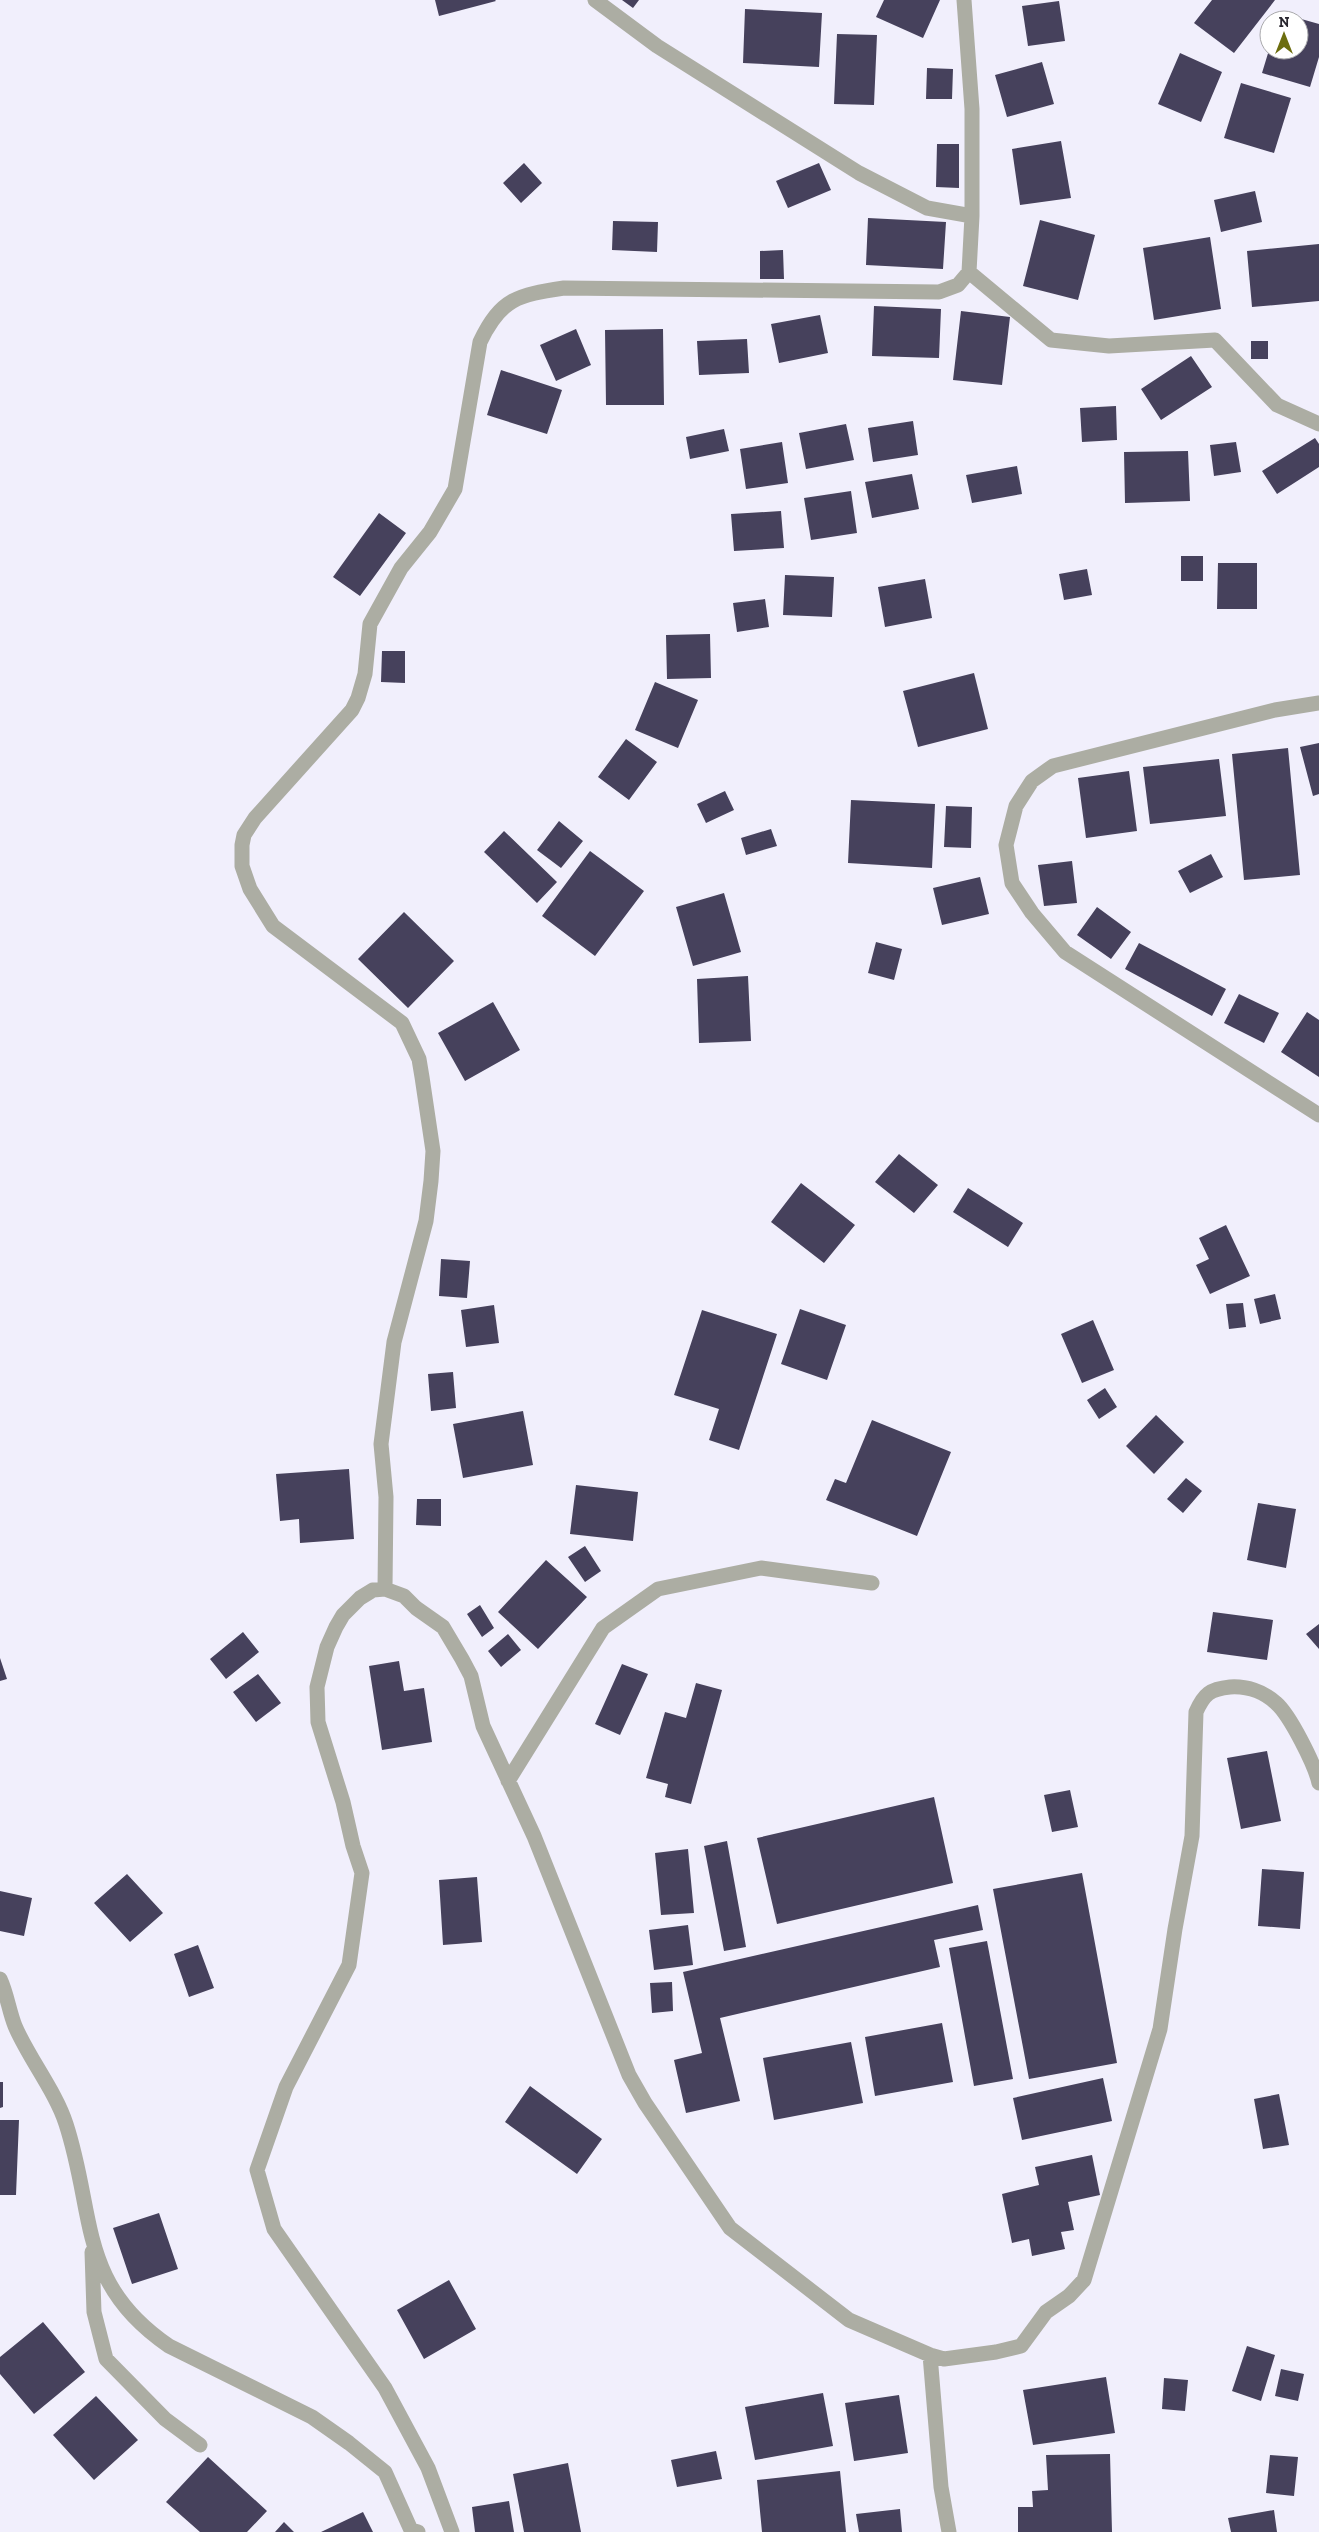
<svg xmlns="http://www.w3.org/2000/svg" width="1319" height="2532" font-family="'Zilla Slab',serif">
<rect width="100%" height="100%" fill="#f1effc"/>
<path fill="#46415c" d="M435,0h60l1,1 -57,15z
M622,0h17l-6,8z
M884,0h56l-17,38 -47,-21z
M1212,0h63l-41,53 -40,-30z
M1059,1l6,40 -37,5 -6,-40z
M745,9l77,4 -3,54 -76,-4z
M1280,13l39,11v33l-9,30 -48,-14 7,-23h30v-30h-21z
M837,34l40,1 -3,70 -40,-1z
M1180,53l42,19 -21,50 -43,-18z
M1042,62l12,42 -47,13 -12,-42z
M927,68l26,1 -1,30h-26z
M1241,83l50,15 -17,55 -50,-15z
M1061,141l10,57 -51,7 -8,-56z
M937,144h22v44l-23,-1z
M524,163l18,20 -21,20 -18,-20z
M819,163l12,27 -43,18 -12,-27z
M1255,191l7,31 -41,10 -7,-32z
M868,218l78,4 -3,47 -77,-4z
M1040,220l55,15 -17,65 -55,-14z
M613,221l45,1 -1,30 -45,-2z
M1210,237l11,72 -67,11 -11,-72z
M1319,244v57l-67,6 -5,-56z
M783,250l1,29h-24v-28z
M874,306l67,3 -2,49 -67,-2z
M961,311l49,6 -8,68 -49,-5z
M820,315l8,38 -49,10 -8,-39z
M576,329l15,36 -35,16 -16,-36z
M663,329l1,76h-58l-1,-75z
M747,339l2,34 -50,2 -2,-34z
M1251,341h17v18h-17z
M1191,356l21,31 -51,33 -20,-31z
M501,370l61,20 -15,44 -60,-19z
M1116,406l1,34 -35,2 -2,-34z
M913,421l5,34 -45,7 -5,-34z
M846,424l8,36 -48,9 -7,-36z
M724,429l5,22 -39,8 -4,-22z
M1315,438l4,6v23l-42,27 -15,-23z
M782,442l6,41 -42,6 -6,-40z
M1236,442l5,30 -27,4 -4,-31z
M1188,451l2,50 -65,2 -1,-51z
M1017,466l5,28 -50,9 -6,-28z
M912,474l7,35 -47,9 -7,-36z
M851,491l6,42 -46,7 -7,-42z
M781,511l3,37 -50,3 -3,-37z
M379,513l27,20 -46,63 -27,-19z
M1181,556h22v25h-22z
M1218,563h39v46h-40z
M1087,569l5,26 -28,5 -5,-26z
M785,575l49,2 -2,40 -49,-2z
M925,579l7,39 -47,9 -7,-40z
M765,599l4,28 -32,5 -4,-29z
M710,634l1,44 -44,1 -1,-44z
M382,651h23v32l-24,-1z
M974,673l14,56 -70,18 -15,-56z
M655,682l43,18 -20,48 -43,-18z
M626,739l31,23 -28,38 -31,-23z
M1319,743v51l-6,2 -13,-49z
M1288,748l12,127 -56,5 -12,-126z
M1219,759l7,57 -76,8 -7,-57z
M1129,771l8,60 -51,7 -8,-60z
M725,791l9,19 -28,13 -9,-19z
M851,800l84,4 -3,64 -84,-5z
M946,806l26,1 -1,41 -27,-1z
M559,821l24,20 -22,27 -24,-18z
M771,829l6,17 -31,9 -5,-17z
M504,831l53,51 -20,21 -53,-51z
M590,851l54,40 -49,65 -53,-40z
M1211,854l12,23 -33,16 -12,-22z
M1072,861l5,42 -33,3 -6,-41z
M980,877l9,37 -47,11 -9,-37z
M724,893l17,59 -48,14 -17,-59z
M1097,907l34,25 -20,27 -34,-24z
M404,912l50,49 -46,47 -50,-49z
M876,942l26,7 -8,31 -26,-7z
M1139,943l87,46 -14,27 -87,-47z
M748,976l3,65 -52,2 -2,-64z
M1239,994l40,19 -15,30 -40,-20z
M493,1002l27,48 -55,31 -27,-48z
M1307,1012l12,8v57l-38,-25z
M899,1154l39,31 -24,28 -39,-31z
M801,1183l54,42 -31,38 -53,-41z
M968,1188l55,35 -15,24 -55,-35z
M1226,1225l24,51 -40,18 -14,-29 13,-6 -10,-21z
M441,1259l29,2 -3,37 -28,-2z
M1275,1294l6,25 -21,5 -6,-25z
M1243,1303l3,24 -17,2 -3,-25z
M494,1305l5,38 -33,4 -5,-37z
M800,1309l46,16 -19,55 -46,-16z
M702,1310l75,24 -38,116 -30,-10 10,-31 -45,-14z
M1093,1320l21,50 -32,13 -21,-49z
M453,1372l3,36 -25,3 -3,-37z
M1105,1388l12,19 -18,12 -12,-19z
M523,1411l10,54 -70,13 -10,-54z
M1156,1415l28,27 -30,32 -28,-28z
M872,1420l79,32 -34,84 -91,-36 9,-21 11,4z
M349,1469l5,70 -54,4 -1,-24 -19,2 -4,-47z
M1186,1478l16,13 -19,22 -16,-14z
M576,1485l62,7 -5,49 -63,-7z
M417,1499h24v27l-25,-1z
M1258,1503l38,6 -10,59 -39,-8z
M585,1546l16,25 -16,11 -17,-25z
M546,1560l41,37 -49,52 -40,-37z
M480,1605l14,23 -12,9 -15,-23z
M1213,1612l60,8 -6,40 -60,-8z
M1319,1624v25l-13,-15z
M243,1632l16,20 -33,27 -16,-20z
M508,1634l13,16 -20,17 -13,-16z
M0,1658l7,21 -7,2z
M399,1661l5,30 20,-3 8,54 -50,8 -13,-84z
M622,1664l26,10 -28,61 -25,-11z
M258,1674l23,29 -25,19 -23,-30z
M696,1683l26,7 -31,114 -26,-7 3,-13 -22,-6 19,-66 21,6z
M1267,1751l14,70 -40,8 -14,-71z
M1070,1790l8,37 -26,5 -8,-37z
M934,1797l19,86 -176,41 -20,-86z
M727,1841l19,106 -22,4 -20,-105z
M688,1849l6,64 -33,2 -6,-62z
M1262,1869l42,3 -4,57 -42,-3z
M1082,1873l35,190 -88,16 -36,-190z
M127,1874l36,39 -33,29 -36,-39z
M477,1877l5,65 -39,3 -4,-65z
M0,1891l32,7 -8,38 -24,-5z
M978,1905l5,25 -49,10 6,27 -220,51 20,83 -54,12 -12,-53 28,-7 -19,-81z
M688,1925l5,40 -39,5 -5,-40z
M987,1941l26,138 -39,7 -25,-138z
M198,1945l16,43 -25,9 -15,-43z
M672,1982l1,29 -21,2 -2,-30z
M942,2023l11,59 -78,14 -10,-59z
M851,2042l12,61 -89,17 -11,-62z
M1103,2078l9,43 -90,19 -9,-42z
M0,2082h3v25l-3,1z
M530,2086l72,53 -25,35 -72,-52z
M1279,2094l10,51 -26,4 -9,-50z
M0,2120h19l-3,75h-16z
M1092,2155l8,40 -32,7 6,28 -13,2 4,17 -33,7 -3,-17 -17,4 -10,-49 37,-9 -4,-18z
M159,2213l19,56 -46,15 -19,-56z
M449,2280l27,49 -52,30 -27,-49z
M43,2322l42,50 -51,42 -34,-40v-17z
M1247,2346l28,9 -14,46 -29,-10z
M1281,2369l23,5 -6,27 -23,-5z
M1106,2377l9,56 -82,12 -10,-55z
M1164,2378l24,2 -3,31 -23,-2z
M823,2393l10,53 -78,14 -10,-53z
M899,2395l9,58 -54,8 -9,-58z
M96,2396l42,44 -44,40 -41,-45z
M716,2451l6,28 -45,8 -6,-27z
M1110,2454l2,78h-94v-25h15l-1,-16 16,-1 -2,-35z
M1270,2455l28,2 -4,39 -28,-3z
M208,2457l59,54 -20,21h-47l-34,-30z
M568,2463l13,69h-57l-11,-58z
M840,2471l6,61h-84l-5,-52z
M509,2501l5,31h-39l-3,-25z
M900,2509l2,23h-43l-3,-18z
M1274,2510l3,22h-46l-3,-14z
M363,2512l10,20h-52z
M284,2522l10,10h-19z"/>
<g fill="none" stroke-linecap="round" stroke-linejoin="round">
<path stroke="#acada3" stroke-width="15" d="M595,0l62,46 202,127 68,35 45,8
M969,272l82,68 58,6 106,-6 62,65 42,19
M1319,703l-44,7 -222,56 -21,15 -16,25 -10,39 6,38 20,30 33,39 254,163
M385,1589l1,-92 -5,-53 13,-102 32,-121 5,-40 2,-30 -11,-74 -3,-18 -17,-36 -129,-97 -23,-37 -8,-23v-21l2,-10 11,-17 97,-108 6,-12 7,-24 5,-50 31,-56 29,-36 25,-43 25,-147c21,-44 38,-47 84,-54l375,4 19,-7 11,-13 3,-56v-107l-8,-109
M508,1781l95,-153 55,-39 103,-21 111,15
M0,1979c7,15 9,32 15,47 13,31 41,66 51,98 30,92 11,159 103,222l143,71 37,26 36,29 26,58 7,2
M92,2252l2,60 12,47 59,60 35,26
M930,2355l11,132 8,45
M452,2532l-24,-64 -43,-80 -111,-159 -17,-59 29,-83 63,-122 13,-92 -9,-27 -10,-44 -25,-80 -1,-35 10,-40 9,-20 7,-12 17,-17 13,-8 12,-1 19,7 12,12 27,19 19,32 9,17 12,50 51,110 95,239 16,28 85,125 119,92 81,35 14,4 52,-7 25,-6 25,-34 23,-16 15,-16 76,-251 15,-100 17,-93 4,-124c8,-18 14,-23 34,-25 16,-1 33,4 46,16 14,12 39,62 43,80"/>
</g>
<g transform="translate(1284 35)"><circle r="24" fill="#ffffff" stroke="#a9a9ac"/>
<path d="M0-4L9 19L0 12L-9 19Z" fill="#6c6d0e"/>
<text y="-8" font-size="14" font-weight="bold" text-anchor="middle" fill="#29272f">N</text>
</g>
</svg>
